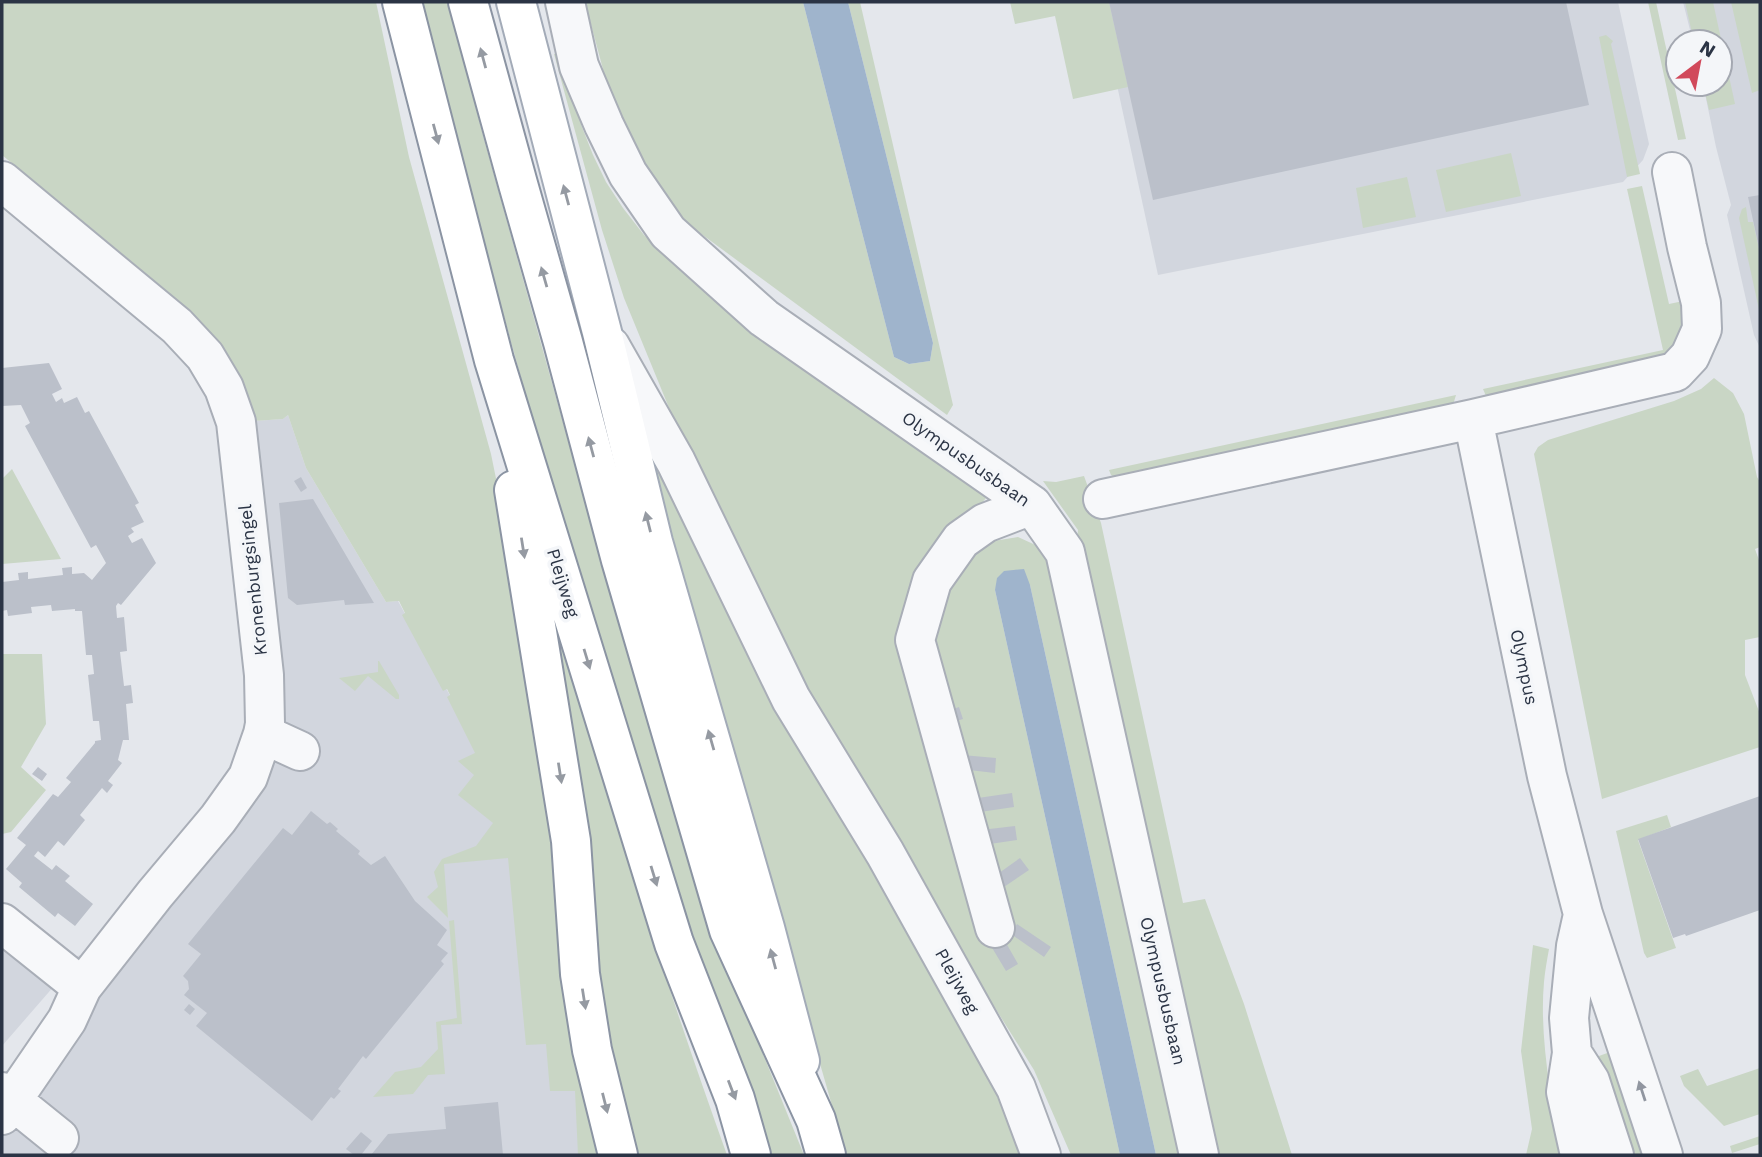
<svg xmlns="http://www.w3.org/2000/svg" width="1762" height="1157" font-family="'Work Sans',sans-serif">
<rect width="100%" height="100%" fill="#e4e7ec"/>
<path fill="#d2d6de" d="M1099,2h519l31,142 -6,16 -20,22 -465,93z
M1683,2h77v346l-6,-13 -27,-120 4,-10 -15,-58 -13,-63h17v-42h-27z
M288,415l18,53 80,134 12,-1 72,131 192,423h-660v-24l139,-201 108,-130 4,-379 30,-2z
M2,907l71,50 8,-2 -79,91z"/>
<path fill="#c9d6c5" d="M2,2h374l33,155 82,297 21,103 91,598h-25l-3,-64h-25l-4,-47 -20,1 -18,-187 -64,6 4,54 -21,-21 11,-10 -4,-15 8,-13 34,-13 17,-23 -35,-28 16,-20 -16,-14 17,-8 -28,-56 3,-2 -3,-6 -4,2 -41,-76 3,-2 -6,-12 -13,1 -80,-134 -18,-53 -5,4 -30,2 -35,-78 -14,-17 -16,-15 -56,-49 -130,-107z
M420,2h28l36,137 109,391 68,209 61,214 82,202h-39c-67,-207 -139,-413 -200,-622 -51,-176 -99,-354 -145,-531z
M585,2h218l91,355 15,7 21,-3 3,-18 -85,-341h12l93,403 -6,10 -266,-196 -58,-75z
M1010,2h99l19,85 -55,12 -18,-83 -40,8z
M1648,2h8l30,137 -8,1z
M1685,2h28l22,102 -26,6 -6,-26h17v-42h-26z
M1731,2h29v88l-8,3z
M1606,35l7,6 -2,3 29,130 -13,3 -28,-140z
M554,54h7l21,73 11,28 13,27 17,26 21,27 74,69 173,120 95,74 -73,88 -18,54 83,290 -48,-277 3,-29 29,-64 14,-16 42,-7 24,11 15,34 127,573h-28l-126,-570 -35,5 125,565h-49l-37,-85 -86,-137 -147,-253 -111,-221 -66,-161 -22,-68z
M1511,153l10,43 -75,16 -10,-42z
M1407,177l9,40 -53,11 -7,-40z
M1642,186l27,118 19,-4 2,16 -21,41 -176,41 -7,-2 -3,-7 180,-39 -36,-161z
M1746,207l2,15h5l7,31v61l-21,-96 3,-9z
M1714,378l19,15 11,21 13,63 3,5v65l-5,2 5,14v74l-15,3v35l15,39v33l-158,52 -68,-345 4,-7 10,-7 126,-39 27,-12z
M1456,395l-3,10 -335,74 -7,-4 -2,-5z
M662,465l347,626 22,64h-185c-64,-229 -137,-456 -191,-688z
M12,469l49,90 -59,5v-85z
M1084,476l17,47 82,380 22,-4 39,105 48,151h-78l-137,-615 1,-10 -35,-49 13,1z
M534,548c59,204 121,407 193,607h-96l-28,-111z
M2,654h40l4,70 -25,43 25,23 -35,42 -9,2z
M378,661h1l20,34v4h-3l-28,-23 -13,15 -16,-13 39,-6z
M1667,815l4,12 -33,13 38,108 -29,10 -3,-5 -28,-122z
M454,920l8,104 -21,1 4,49 -17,1 -15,19 -40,3 22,-25 26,-5 17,-18 -2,-27 21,-4 -8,-97z
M1533,945l16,4c-2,11 -4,22 -5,33 -5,56 8,118 16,173h-34l6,-26 -11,-78z
M1610,1052l41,103h-29l-20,-71 -3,-28z
M1760,1068v46l-36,12 -40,-40 -4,-10 18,-7 9,17z
M1760,1136v8l-28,9 -2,-7z"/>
<path fill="#9fb4cc" d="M803,2h45l85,341 -3,18 -21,3 -15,-7z
M1024,569l6,16 126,570h-36l-125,-565 2,-12 7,-7z"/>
<path fill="#bbc0ca" d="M1109,2h457l23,103 -436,95z
M1760,195v53h-1l-11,-51z
M49,363l13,26 -10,5 4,8 6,-4 2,5 13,-6 8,16 4,-2 50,92 -4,2 9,17 -13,6 3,4 -6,4 4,7 10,-5 14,25 -35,42 -3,-2 -2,3 1,12 7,-1 3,34 -7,1 4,34 7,-1 2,18 -7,1 3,36h-6l-5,20 4,3 -14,18 5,4 -6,8 -5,-5 -22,27 5,5 -21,26 -6,-5 -13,16 -7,-6 -4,5 18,14 4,-5 14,11 -5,5 28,23 -18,22 -17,-13 -3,4 -36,-30 3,-4 -16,-14 20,-24 -9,-7 36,-44 5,3 13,-15 -5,-4 29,-35v-2l6,-1 -2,-19h-6l-5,-46 6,-1 -2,-19h-6l-4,-44h-7v-2l-23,2 -1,-6 -20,2 1,6 -24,3 -1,-6 -5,1v-29l17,-2 -1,-7 10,-1v7l35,-4 -1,-7 10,-1v7l12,-1 8,7 14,-17 -10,-18 -5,3 -66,-122 5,-3 -9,-18 -19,1v-38z
M301,477l6,11 -6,4 -7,-11z
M313,499l61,104 -29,2 -1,-5 -47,5 -9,-7 -9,-95z
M959,707l4,12 -23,7 -3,-11z
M962,755l34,3 -1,15 -35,-4z
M38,767l9,7 -5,7 -10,-7z
M1012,793l2,14 -34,5 -2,-14z
M1760,796v114l-74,26 -1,-2 -12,4 -35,-99z
M311,811l16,13 3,-2 8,7 -2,2 24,20 -2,3 13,11 14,-9 30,45 32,29 -10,15 11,8 -7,8 3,3 -78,95 -3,-3 -25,33 3,2 -7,8 -3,-2 -19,24 -116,-95 11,-13 -23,-18 5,-6 -1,-8 -5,-5 18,-22 -13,-10 95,-116 9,7z
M1015,826l2,14 -34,5 -2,-15z
M1020,858l9,12 -28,19 -9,-11z
M1017,924l34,23 -7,10 -33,-23z
M1001,934l17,30 -12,7 -18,-30z
M189,1004l6,5 -5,6 -6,-5z
M498,1102l5,53h-132l17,-21 58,-5 -2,-22z
M361,1132l11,9 -11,14h-7l-8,-6z"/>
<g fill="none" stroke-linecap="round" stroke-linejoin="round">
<defs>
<path id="minor" d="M565,2l14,64 25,59 24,49 40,58 96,86 268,187 33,47 134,603
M2,181l175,145 28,30 19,32 12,34 28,253 1,49 -2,10 -15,43 -30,42 -63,75 -73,93 -15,33 -65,95
M610,346l66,116 115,237 94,154 131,235 25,67
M1473,419l74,357 36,138 80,241
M1103,499l370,-80 202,-47 15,-16 12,-27 -1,-26 -14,-56 -15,-75
M263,734l37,17
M2,923l80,64
M995,928l-80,-288 17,-59 29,-41 24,-17 47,-18
M1572,1053l18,28 24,74
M2,1092l57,46
M1580,1155l-14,-63 6,-39 -3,-35 7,-72 6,-27"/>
<path id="major" d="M516,2l86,330 51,210 112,386 35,133"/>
<path id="highway" d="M402,2l92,358 180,583 61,156 16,56
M468,2l50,182 45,158 58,218 108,370 87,190 10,35
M514,490l57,351 9,133 12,76 26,105"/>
</defs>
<use href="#minor" stroke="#a9aeb7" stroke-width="42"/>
<use href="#major" stroke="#a3abb8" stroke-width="42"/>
<use href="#highway" stroke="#8b94a3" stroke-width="42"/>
<use href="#minor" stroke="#f7f8fa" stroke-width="38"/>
<use href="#major" stroke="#fff" stroke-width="38"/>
<use href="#highway" stroke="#fff" stroke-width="38"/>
</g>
<defs><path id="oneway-solid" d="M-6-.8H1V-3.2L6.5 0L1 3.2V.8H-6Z" transform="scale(1.75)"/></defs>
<g fill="#959aa2">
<use href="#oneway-solid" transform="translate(483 58) rotate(-105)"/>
<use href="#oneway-solid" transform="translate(436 134) rotate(75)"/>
<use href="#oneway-solid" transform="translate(566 195) rotate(-105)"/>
<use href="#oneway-solid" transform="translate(544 277) rotate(-106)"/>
<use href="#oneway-solid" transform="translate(591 447) rotate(-105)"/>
<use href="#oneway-solid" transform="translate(648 522) rotate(-104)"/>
<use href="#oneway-solid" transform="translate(523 548) rotate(81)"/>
<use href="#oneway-solid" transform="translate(587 659) rotate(73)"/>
<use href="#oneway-solid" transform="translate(711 740) rotate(-106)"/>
<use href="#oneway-solid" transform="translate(560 773) rotate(81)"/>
<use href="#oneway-solid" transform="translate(654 876) rotate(73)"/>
<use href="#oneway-solid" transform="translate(773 959) rotate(-105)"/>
<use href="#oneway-solid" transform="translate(584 999) rotate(81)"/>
<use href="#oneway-solid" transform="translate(732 1090) rotate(69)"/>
<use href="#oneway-solid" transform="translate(605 1103) rotate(76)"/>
</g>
<use fill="#9196a0" href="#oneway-solid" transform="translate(1642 1091) rotate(-108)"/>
<g text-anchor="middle" stroke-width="7" stroke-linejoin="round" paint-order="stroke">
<g font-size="18" fill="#2b3445" stroke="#f4f6f9">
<text transform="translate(966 459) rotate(35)" y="6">Olympusbusbaan</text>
<text transform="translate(253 580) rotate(-96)" y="6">Kronenburgsingel</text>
<text transform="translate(563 583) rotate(73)" y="6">Pleijweg</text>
<text transform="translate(1524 667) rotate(78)" y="6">Olympus</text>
<text transform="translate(957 981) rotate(61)" y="6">Pleijweg</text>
<text transform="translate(1163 991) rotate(77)" y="6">Olympusbusbaan</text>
</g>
</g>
<rect width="1762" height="1157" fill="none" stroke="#2b3445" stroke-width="7"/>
<g transform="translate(1699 63) rotate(32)"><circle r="33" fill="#f4f6f9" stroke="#a4a8b1" stroke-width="2"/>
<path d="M0-5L12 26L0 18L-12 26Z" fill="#d1495b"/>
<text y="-10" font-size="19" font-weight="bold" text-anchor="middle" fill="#2b3445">N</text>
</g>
</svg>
